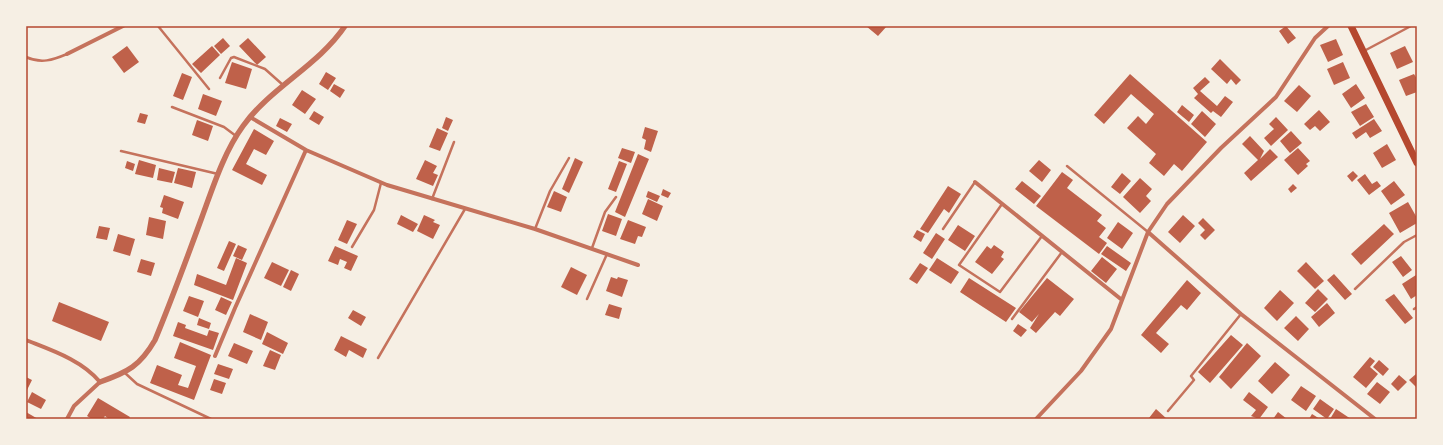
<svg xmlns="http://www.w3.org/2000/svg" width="1443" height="445" font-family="'Space Grotesk',sans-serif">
<rect width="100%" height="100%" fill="#f6efe4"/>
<path fill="#bf614a" d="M866,26h21l-9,10z
M1286,26l10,12 -8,6 -9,-13z
M223,38l7,8 -9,8 -7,-8z
M248,38l18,19 -9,8 -18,-19z
M1336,39l7,16 -15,7 -8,-17z
M127,46l12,16 -15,11 -12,-16z
M212,46l8,9 -19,18 -9,-9z
M1405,46l8,16 -16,7 -7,-16z
M1220,59l21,21 -5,5 -5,-6 -4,5 -16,-15z
M232,62l20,7 -6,20 -21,-6z
M1343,62l7,16 -16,7 -7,-16z
M326,72l10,6 -8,12 -9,-6z
M182,73l10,4 -9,23 -10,-4z
M1130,74l77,68 -25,29 -8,-7 -10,12 -15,-13 7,-9 -29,-26 11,-12 8,8 8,-10 -23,-20 -27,30 -10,-9z
M1414,74l3,5v13l-11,4 -7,-16z
M1205,77l5,5 -10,9 17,15 8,-10 8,6 -12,15 -8,-6 -2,2 -17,-15 4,-4 -5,-6z
M334,84l11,6 -5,8 -10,-7z
M1356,84l9,14 -14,10 -9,-14z
M1299,85l12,11 -14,16 -13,-11z
M302,90l14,9 -11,15 -13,-9z
M203,94l19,7 -6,15 -18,-7z
M1366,104l8,13 -14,9 -9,-14z
M1182,105l12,10 -5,7 -12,-10z
M1319,110l11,12 -10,9 -5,-5 -5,4 -6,-6z
M314,111l10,6 -5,8 -10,-6z
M1202,111l14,13 -11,13 -14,-13z
M140,113l8,2 -3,9 -8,-2z
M446,117l7,3 -5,11 -6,-3z
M1276,117l12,13 -17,16 -7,-8 10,-9 -5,-5z
M280,118l12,6 -5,8 -11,-6z
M1374,119l8,12 -12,7 -4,-6 -10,7 -4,-6z
M197,120l16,6 -5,15 -16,-6z
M645,127l13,4 -7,21 -7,-3 2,-9 -4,-2z
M437,128l11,5 -8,18 -11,-4z
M254,129l20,12 -8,14 -12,-6 -8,15 21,11 -5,10 -30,-15z
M1291,131l11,12 -12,10 -10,-12z
M1250,136l14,15 -4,8 10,-10 8,8 -27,24 -7,-8 14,-13 -16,-16z
M1387,144l9,16 -14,8 -9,-15z
M622,148l13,4 -4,11 -13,-5z
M1298,148l12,13 -4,3 2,2 -10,9 -14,-15z
M638,154l11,5 -24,58 -10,-5z
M575,158l8,4 -14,31 -7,-4z
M139,160l17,5 -3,13 -18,-4z
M425,160l12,6 -4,7 5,2 -5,11 -17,-7z
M1039,160l12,10 -9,12 -13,-11z
M127,161l8,3 -2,7 -8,-3z
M619,161l8,3 -11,28 -8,-3z
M159,168l16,4 -3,11 -15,-3z
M178,168l18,4 -4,16 -18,-5z
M1353,171l5,5 -6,6 -5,-6z
M1062,172l11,8 -6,8 35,27 -5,6 9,7 -7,9 8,6 -8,11 -63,-48z
M1122,173l9,8 -11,13 -9,-7z
M1365,174l7,10 5,-3 4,5 -12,9 -12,-15z
M1140,178l12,11 -6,7 5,5 -11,12 -17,-16z
M1022,181l19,15 -7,8 -19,-15z
M1394,181l11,14 -14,10 -10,-14z
M1293,184l4,4 -6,5 -3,-4z
M948,186l13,8 -12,19 -5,-4 -16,24 -8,-4z
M663,189l8,4 -3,5 -7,-3z
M554,191l13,6 -6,15 -14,-5z
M648,191l12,5 -3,6 -11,-5z
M164,195l20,7 -6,17 -16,-6 1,-5 -3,-1z
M648,199l15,7 -6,15 -15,-7z
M1408,202l9,16v5l-17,10 -11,-20z
M608,214l14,5 -6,17 -14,-5z
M401,215l17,9 -5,8 -16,-8z
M424,215l11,5 -2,2 7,3 -7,14 -16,-8z
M1183,215l12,11 -15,17 -12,-11z
M149,217l17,4 -3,18 -17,-4z
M1203,218l12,12 -10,10 -5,-5 5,-5 -7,-7z
M347,220l10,4 -10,20 -9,-4z
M628,220l18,7 -4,10 -4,-1 -3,8 -15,-5z
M1118,222l15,11 -11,16 -15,-11z
M1384,224l10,10 -33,31 -10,-11z
M958,225l17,11 -10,15 -17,-11z
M99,226l11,2 -3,12 -11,-2z
M917,230l8,4 -4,8 -8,-5z
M936,233l9,6 -13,20 -9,-6z
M118,234l17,5 -5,17 -17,-5z
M229,241l7,3 -12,27 -7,-3z
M238,245l9,4 -5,11 -9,-4z
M994,245l10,7 -3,5 3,2 -12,15 -17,-12 12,-16 4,3z
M335,246l23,10 -7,15 -7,-3 3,-6 -7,-3 -2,6 -10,-4z
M1107,246l24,17 -5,8 -25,-17z
M1401,256l11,14 -9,7 -11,-15z
M1102,257l15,12 -11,14 -15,-12z
M236,258l11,5 -14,37 -39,-15 3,-11 29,11z
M937,258l22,14 -8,12 -22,-14z
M141,259l14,4 -4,13 -14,-4z
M272,262l17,8 -8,16 -17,-8z
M1306,262l18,19 -9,8 -18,-18z
M920,263l8,5 -11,16 -8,-5z
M571,267l16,8 -10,20 -16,-8z
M291,270l8,4 -8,17 -8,-4z
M1334,274l18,20 -7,6 -18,-20z
M1416,275l1,20 -6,4 -9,-15z
M611,277l6,2 1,-2 10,3 -6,17 -16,-6z
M969,278l47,30 -10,14 -46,-30z
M1047,278l27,21 -14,17 -5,-4 -19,21 -6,-5 9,-14 -7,8 -13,-10z
M1187,280l14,13 -14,17 -6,-5 -25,28 13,11 -8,9 -20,-18z
M1318,289l10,10 -13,13 -10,-9z
M1280,290l14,13 -17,18 -13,-13z
M1394,294l19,24 -8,6 -20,-24z
M189,296l15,5 -6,16 -15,-6z
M221,297l11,5 -6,13 -11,-5z
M59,302l50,20 -8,19 -49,-20z
M1327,303l8,10 -16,14 -8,-10z
M609,304l13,4 -3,11 -14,-4z
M353,310l13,7 -5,9 -13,-8z
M250,314l18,8 -7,18 -18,-8z
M1296,316l13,13 -11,12 -14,-13z
M199,318l12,5 -2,6 -12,-4z
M178,322l8,3 -1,3 22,8 2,-6 10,3 -6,17 -40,-14z
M1018,324l9,6 -6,7 -8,-6z
M267,332l21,11 -5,11 -21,-10z
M1231,335l12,10 -33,38 -12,-11z
M341,336l26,13 -4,9 -14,-8 -3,7 -12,-7z
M180,342l31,13 -17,45 -44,-17 7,-18 25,10 -4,10 10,3 8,-22 -22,-8z
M234,343l19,8 -6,13 -19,-8z
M1247,343l14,13 -30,33 -12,-12z
M270,350l11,5 -6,15 -12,-4z
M1370,357l5,4 -5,6 8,7 -12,14 -13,-11z
M1379,360l10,9 -6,7 -10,-9z
M1275,362l15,13 -18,19 -14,-13z
M218,364l15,5 -4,10 -15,-5z
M1416,374l1,1v13l-8,-8z
M1399,375l8,7 -9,9 -7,-7z
M26,377l6,3 -6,12z
M214,379l12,4 -4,11 -12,-4z
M1377,382l13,10 -10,12 -13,-10z
M1301,386l15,10 -10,15 -15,-11z
M32,392l14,8 -5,9 -14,-7z
M1249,392l19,15 -9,12 -8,-3 5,-6 -13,-10z
M98,398l32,19 -1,2h-20l-4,-3 -2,3h-11l-5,-3z
M1320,399l14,10 -7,10 -14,-10z
M1156,409l11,10h-17l-1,-1z
M1336,409l15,10h-21z
M26,412l12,7h-12z
M1278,412l9,7h-14z
M1312,414l8,5h-11z"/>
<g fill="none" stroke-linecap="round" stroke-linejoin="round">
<path stroke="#c5725c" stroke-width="2.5" d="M158,26l51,63
M1364,51l47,-25
M26,57c15,7 27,3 41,-3
M220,78l11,-20 3,-1 31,12 18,16
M172,107l52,20 12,9
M121,151l97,23
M1067,166l81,66
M432,199l22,-57
M1002,204l-43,61 41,27 42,-56
M535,229l15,-38 19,-33
M943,229l32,-47
M352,247l22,-37 7,-27
M592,248l13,-36 11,-15
M1355,289l49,-47 13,-7
M587,299l20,-45
M1414,309l3,-2
M1012,319l50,-67
M378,358l87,-149
M125,373l12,11 74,35
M1168,411l26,-31 -3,-4 50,-62"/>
<path stroke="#c5725c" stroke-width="4" d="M67,54l56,-28
M250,117l56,33 81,35 148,44 103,36
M975,182l147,118
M1148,232l93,82 134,105
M26,340c25,10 56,20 74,42l-26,24 -7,13
M215,356l20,-48 71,-158
M1036,419l45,-48 30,-42 37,-97 19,-28 54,-56 55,-51 39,-59 13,-12"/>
<path stroke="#c5725c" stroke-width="5.5" d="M100,382c28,-10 40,-16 55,-42 17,-41 32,-82 47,-123 11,-30 22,-65 41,-91 28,-39 75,-60 102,-100"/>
<path stroke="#b5482f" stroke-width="7" d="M1351,26l66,137"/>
</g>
<rect width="1443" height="445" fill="none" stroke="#f6efe4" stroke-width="54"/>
<rect x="27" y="27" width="1389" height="391" fill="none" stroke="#b5482f" stroke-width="1.5"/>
</svg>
